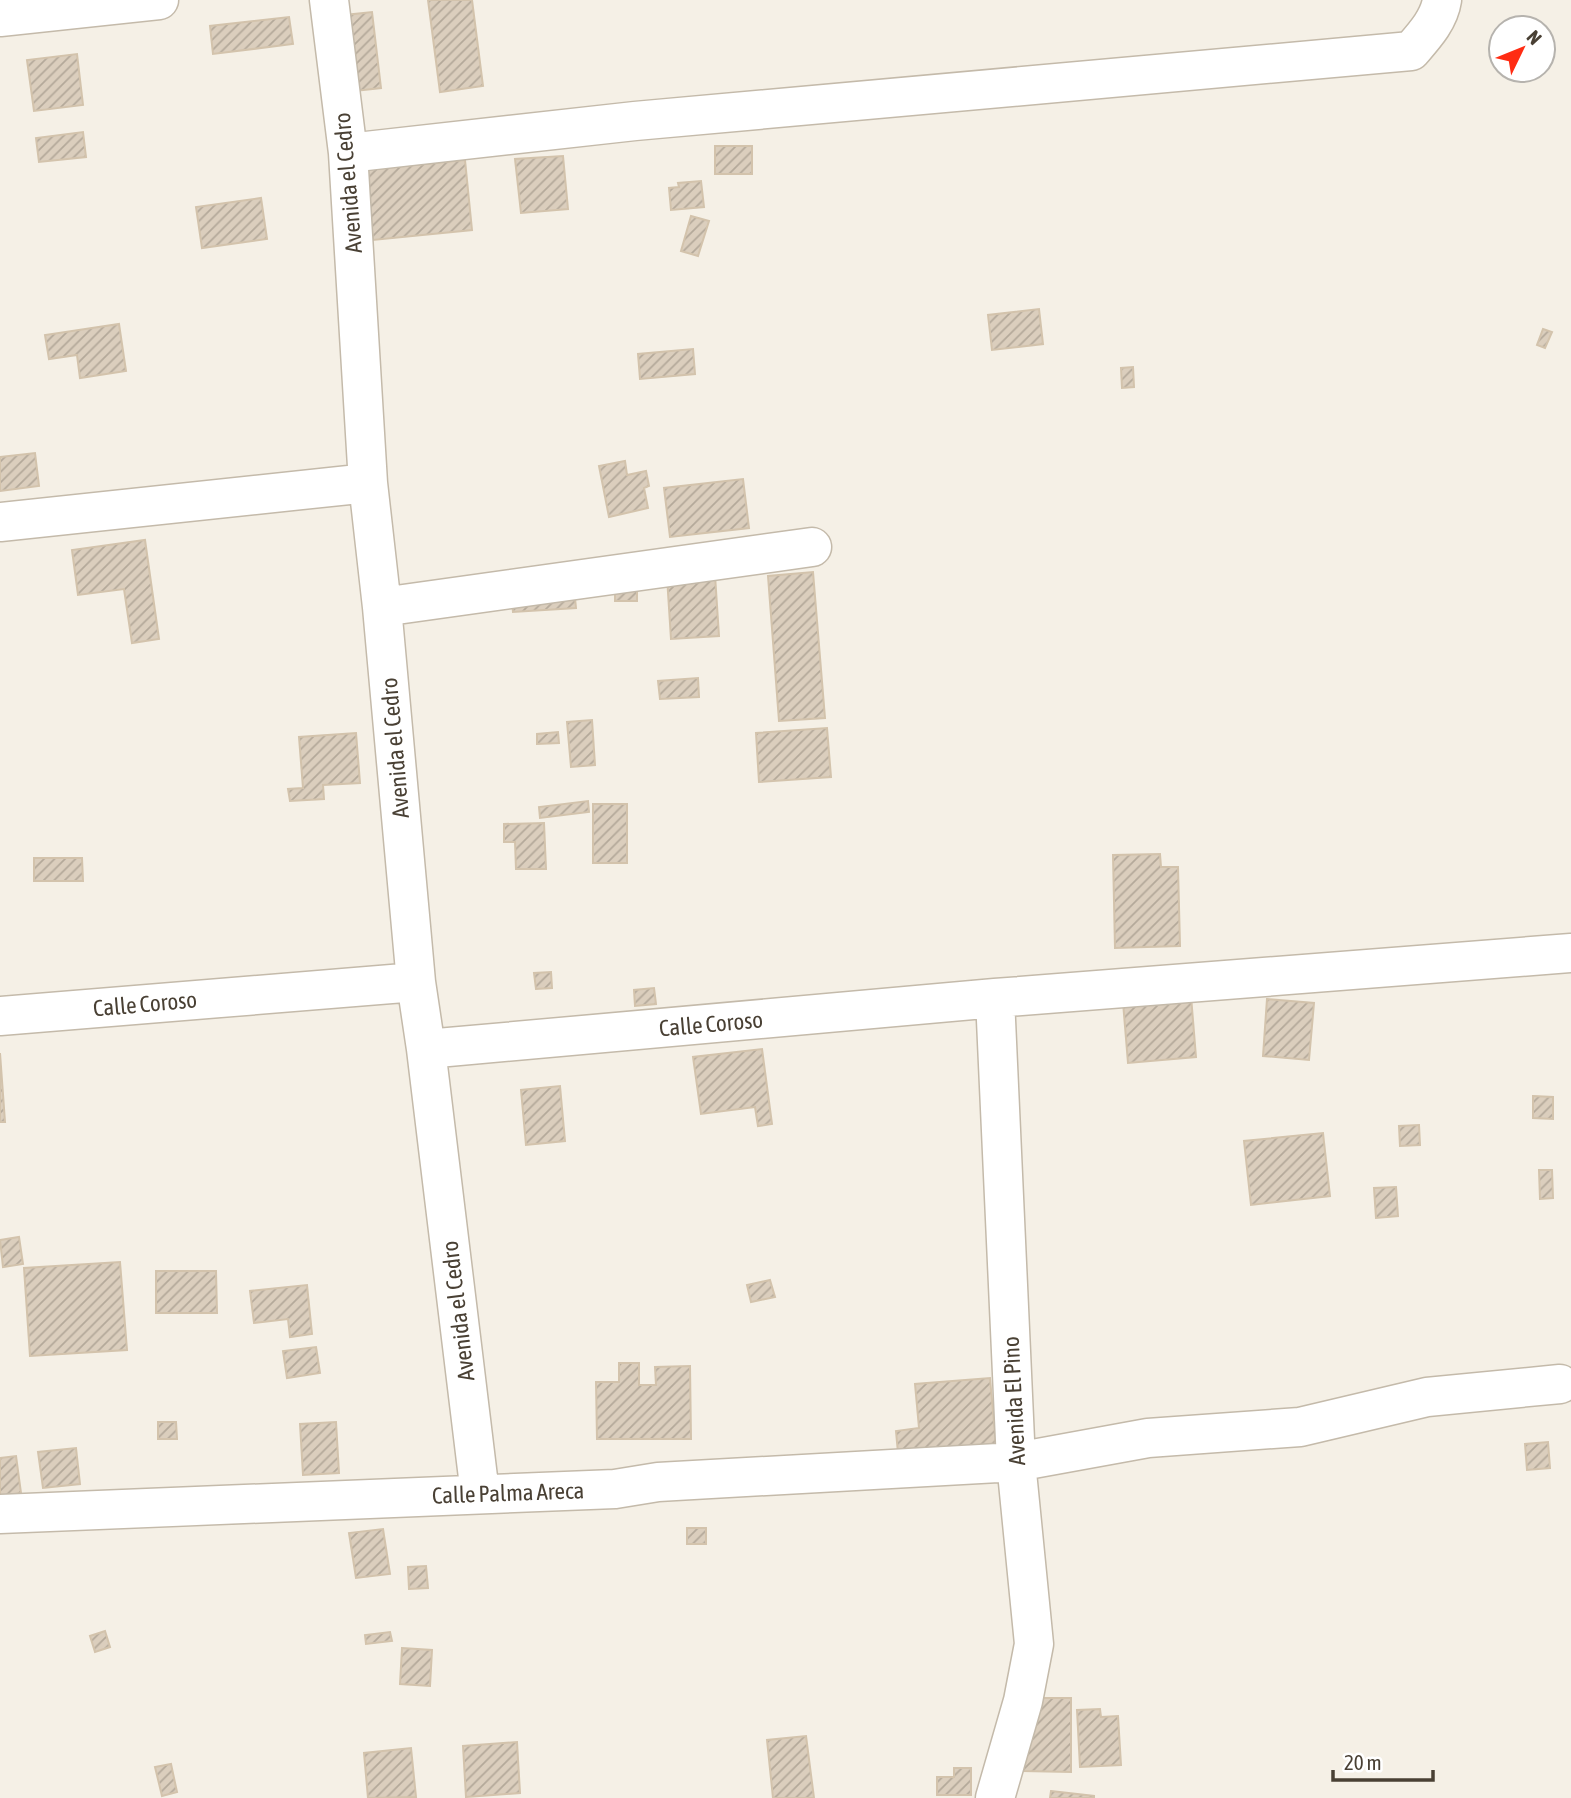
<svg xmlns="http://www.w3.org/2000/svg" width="1571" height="1798" font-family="'Asap Condensed',sans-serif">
<defs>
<pattern id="building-hatch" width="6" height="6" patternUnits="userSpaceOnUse" patternTransform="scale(1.75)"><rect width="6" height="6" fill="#dbcebd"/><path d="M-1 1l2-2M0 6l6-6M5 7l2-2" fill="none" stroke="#b4a99a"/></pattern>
</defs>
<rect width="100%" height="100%" fill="#f5f0e6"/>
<path fill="url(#building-hatch)" stroke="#d3c3ac" stroke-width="2" d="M428,0h44l11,86 -43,6z
M372,12l9,76 -26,3 -10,-76z
M289,17l4,27 -80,10 -3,-28z
M77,54l6,51 -49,6 -7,-51z
M83,132l3,25 -47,5 -3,-24z
M715,146h37v28h-37z
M563,156l5,53 -47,4 -6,-54z
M465,160l7,70 -99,10 -7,-70z
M701,181l3,26 -33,3 -2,-22 10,-1 -1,-4z
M261,198l6,41 -65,9 -6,-41z
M691,216l18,5 -11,35 -17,-5z
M1039,309l4,35 -51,6 -4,-35z
M119,324l7,47 -46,7 -3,-23 -28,4 -4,-24z
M1543,329l9,3 -7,16 -8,-3z
M693,349l2,25 -55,5 -2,-25z
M1133,367l1,20 -12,1 -1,-20z
M35,453l4,33 -39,5v-34z
M625,461l2,14 19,-4 3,15 -5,2 4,20 -39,9 -10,-51z
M743,479l6,49 -79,9 -6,-49z
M145,540l14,99 -27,4 -8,-54 -46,6 -6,-45z
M813,572l12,146 -46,3 -11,-145z
M715,575l4,61 -48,3 -4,-62z
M615,588h22v13h-22z
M575,598l1,10 -63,4 -1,-10z
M698,678l1,19 -39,2 -2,-18z
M592,720l3,45 -24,2 -4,-45z
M827,728l4,49 -72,5 -3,-49z
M558,732l1,11 -22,1v-10z
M356,733l4,50 -37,2 1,14 -34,2 -2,-12 15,-1 -4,-51z
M588,801l1,11 -49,6 -1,-11z
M593,804h34v59h-34z
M544,823l2,46h-30l-1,-27h-11v-18z
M1160,854l1,13h17l2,79 -65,2 -2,-93z
M34,858h48l1,23h-49z
M551,972l1,16 -16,1 -2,-16z
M654,988l2,16 -21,2 -1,-16z
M1191,996l5,61 -68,6 -5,-61z
M1267,999l47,4 -5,57 -46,-4z
M762,1049l10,75 -14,2 -3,-19 -54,7 -8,-57z
M0,1053l5,69h-5z
M560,1086l5,55 -39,4 -5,-55z
M1533,1096l20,1v22l-20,-1z
M1419,1125l1,20 -20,1 -1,-20z
M1323,1133l7,63 -79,9 -7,-64z
M1539,1170h13l1,28 -13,1z
M1396,1187l2,29 -22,2 -2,-30z
M19,1237l4,27 -20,3 -3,-27z
M120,1262l7,88 -97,6 -6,-88z
M156,1271h60l1,42h-61z
M770,1280l5,17 -24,5 -4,-17z
M307,1285l5,49 -22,3 -2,-18 -34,4 -4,-32z
M316,1347l4,26 -33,5 -4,-27z
M619,1363h20v22h17l-1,-18 35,-1 1,73h-94l-1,-57h23z
M990,1378l6,66 -98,9 -2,-22 23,-3 -4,-44z
M158,1422h18l1,17h-19z
M336,1422l3,51 -36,2 -3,-51z
M1548,1442l2,26 -23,2 -2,-26z
M76,1448l4,36 -37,4 -5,-36z
M16,1456l5,37 -21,3v-38z
M687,1528h19v16h-19z
M383,1529l7,45 -34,4 -7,-45z
M426,1566l2,22 -19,1 -1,-22z
M105,1631l5,16 -15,5 -5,-16z
M390,1632l2,9 -26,3 -1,-9z
M402,1648l30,2 -2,36 -30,-2z
M1035,1698h36v74l-48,-1z
M1100,1709l1,8 17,-1 3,49 -41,2 -3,-57z
M806,1736l8,62h-41l-6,-58z
M517,1742l3,51 -54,4 -3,-51z
M411,1748l5,49 -48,1 -4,-45z
M171,1764l6,28 -15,4 -7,-29z
M954,1768h17v27h-34v-18h17z
M1051,1791l43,5v2h-44z"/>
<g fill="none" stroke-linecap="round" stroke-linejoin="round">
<defs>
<path id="minor" d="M329,0l19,153 20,330 14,124 34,375 10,67 54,445
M0,17l159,-17
M348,153l287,-32 776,-70c13,-15 28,-31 31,-51
M0,522l368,-39
M382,607l430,-60
M0,1016l416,-34
M426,1049l569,-51 576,-45
M0,1514l615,-25 43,-7 358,-20 132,-24 152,-11 127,-30 133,-13
M995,1798l28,-97 11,-57 -18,-182 -21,-464"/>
</defs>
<use href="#minor" stroke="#c4baaa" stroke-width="41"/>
<use href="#minor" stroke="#fff" stroke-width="38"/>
</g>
<g text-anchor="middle" stroke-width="7" stroke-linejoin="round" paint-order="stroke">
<g font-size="23" fill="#494034" stroke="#fff">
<text transform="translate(348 183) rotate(-95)" y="8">Avenida el Cedro</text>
<text transform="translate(395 748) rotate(-95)" y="8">Avenida el Cedro</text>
<text transform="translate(145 1004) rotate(-5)" y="8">Calle Coroso</text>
<text transform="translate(711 1024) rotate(-5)" y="8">Calle Coroso</text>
<text transform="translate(458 1311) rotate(-97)" y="8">Avenida el Cedro</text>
<text transform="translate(1014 1401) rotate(-93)" y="8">Avenida El Pino</text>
<text transform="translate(508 1493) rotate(-2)" y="8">Calle Palma Areca</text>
</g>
</g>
<g transform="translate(1522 49) rotate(47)"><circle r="33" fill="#ffffff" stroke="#b6b3ae" stroke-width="2"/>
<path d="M0-5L12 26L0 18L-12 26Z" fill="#ff2c13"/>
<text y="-10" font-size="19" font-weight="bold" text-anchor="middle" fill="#494034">N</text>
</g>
<path d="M1333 1770v10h100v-10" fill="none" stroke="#494034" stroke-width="3.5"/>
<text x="1344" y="1770" font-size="21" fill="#494034" stroke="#ffffff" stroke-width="5" paint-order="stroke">20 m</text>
</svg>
